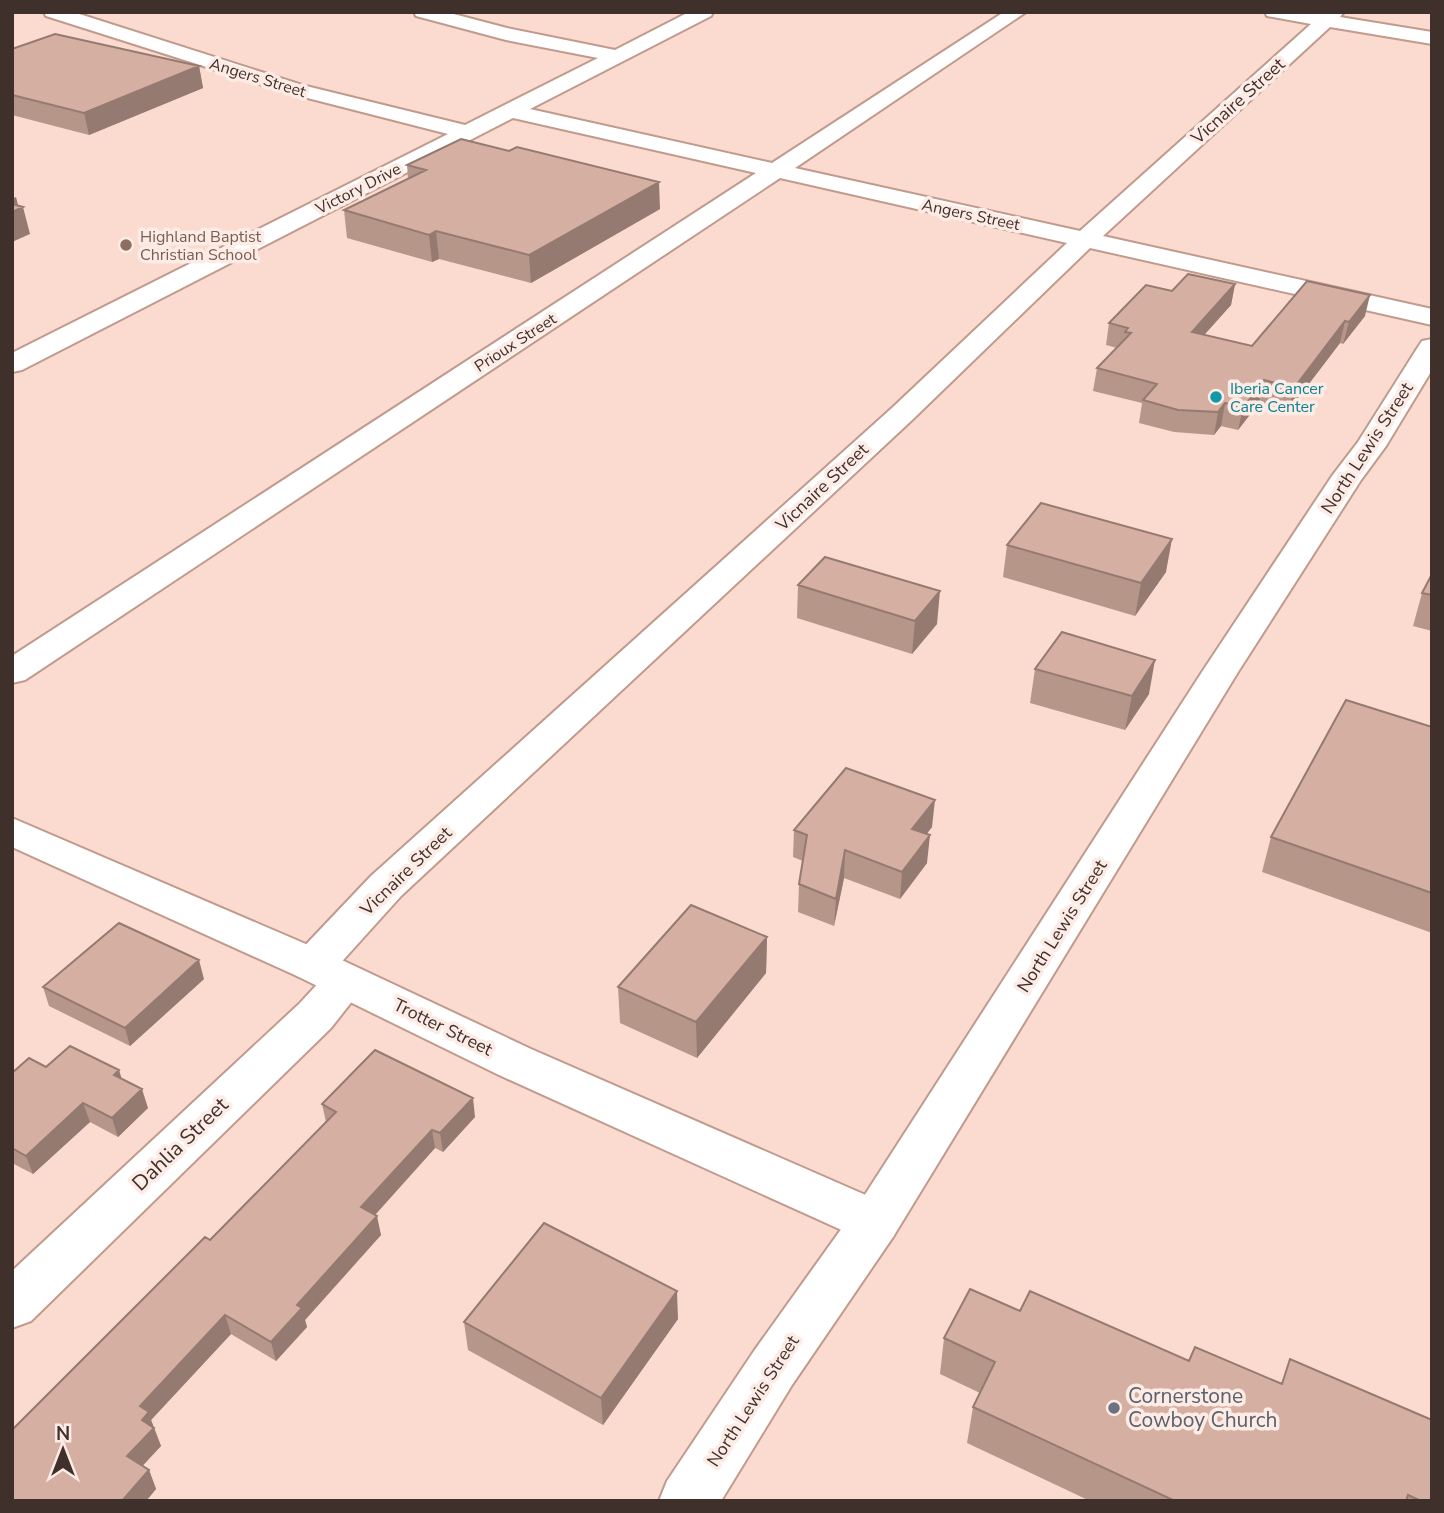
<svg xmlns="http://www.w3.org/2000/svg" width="1444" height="1513" font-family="'Nunito Sans',sans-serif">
<rect width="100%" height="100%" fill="#fbdbcf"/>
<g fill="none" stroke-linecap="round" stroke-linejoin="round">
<defs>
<path id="minor" d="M44,12h29l229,73 163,40 133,-67 -92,-18 -90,-24 -2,-4h32l61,16 108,22 74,-38h24l-2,4 -181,93 242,54 232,-151h22l-231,156 285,63 231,-207 -44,-8 -2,-4h79l-4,5 92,15v12l-102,-17 -227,209 329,73v16l-342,-77 -178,172 -511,476 -65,72 10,-3 16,5 6,11 -37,47 -300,293 -19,7v-57l287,-267 24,-26 -10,3 -16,-5 -6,-11 6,-11 74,-78 521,-468 175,-165 -287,-65 -755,502 -13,3v-27l744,-483 -243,-55 -491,252 -10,2v-19l436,-219 -160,-41 -242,-77z"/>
<path id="tertiary" d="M12,818l317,136 202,95 362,158 7,15 -7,15 -18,6 -18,-6 -358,-162 -202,-99 -285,-129z"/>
<path id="secondary" d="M1432,339v31l-46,76 -25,34 -123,192 -345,565 -101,148 -71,116h-62l8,-20 87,-130 103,-144 345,-535 130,-196 26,-34 60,-95 4,-6z"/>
</defs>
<use href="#minor" stroke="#c09b8d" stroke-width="4"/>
<use href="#tertiary" stroke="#c09b8d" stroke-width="4"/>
<use href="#secondary" stroke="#c09b8d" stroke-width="4"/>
<use href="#minor" fill="#fff" fill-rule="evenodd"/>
<use href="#tertiary" fill="#fff" fill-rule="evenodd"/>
<use href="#secondary" fill="#fff" fill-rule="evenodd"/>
</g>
<path fill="#b7968a" d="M12,49l187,17 4,22 -114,47 -77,-20z
M407,165l253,44 -129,74 -92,-24 -7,3 -85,-24 -3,-28 64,-31z
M1235,284l-4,21 -27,30 48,11 113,-30 -22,28 -3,-1 -51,67 -30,-7 -21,27 -17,-4 -7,9 -40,-3 -35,-9 3,-20 -49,-12 4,-23 20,-20 -11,-3 3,-22 63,-32z
M1007,545l159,27 -31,44 -132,-39z
M1432,574v57l-19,-5 9,-33z
M798,585l139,39 -25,30 -115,-36z
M1035,669l114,25 -24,36 -95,-27z
M1432,727v206l-170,-61 9,-35z
M932,827l-6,7 1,29 -27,36 -56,-21 -10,48 -36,-14 1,-28 4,-23 -10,-4 1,-27z
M767,937l-1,36 -69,85 -77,-35 -2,-36z
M204,979l-74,67 -81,-40 -6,-19z
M46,1067l76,12 26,29 -30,29 -28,-15 -57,52 -21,-11v-90z
M322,1104l153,13 -32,35 -8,-4 -60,67 6,20 -76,85 2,7 -31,34 -45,-27 -80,86 10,26 -19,20 7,4 7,19 -10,12h-134l198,-261 116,-118z
M678,1319l-75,106 -135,-75 -4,-28z
M944,1338l488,163h-342l-123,-58 6,-36 7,-14 -40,-19z"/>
<path fill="#957a71" d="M199,66l4,22 -114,47 -5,-22z
M659,182l1,27 -129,74 -2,-28z
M16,197l3,12 4,-2 7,27 -18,8 1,4 -1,1v-48z
M436,231l3,28 -7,3 -3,-27z
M1235,284l-4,21 -43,48 4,-21z
M1370,295l-5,21 -22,28 6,-22z
M1345,321l-5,22 -51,67 5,-22z
M1264,380l-5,23 -21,27 5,-22z
M1225,403l-4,23 -7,9 4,-23z
M1172,539l-6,33 -31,44 6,-33z
M940,591l-3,33 -25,30 3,-33z
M1155,660l-6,34 -24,36 7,-34z
M935,800l-3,27 -22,29 2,-27z
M930,835l-3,28 -27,36 2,-27z
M845,850l-1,28 -10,48 2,-27z
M767,937l-1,36 -69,85 -1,-36z
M199,960l5,19 -74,67 -5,-18z
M119,1070l6,19 -11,-14z
M142,1089l6,19 -30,29 -6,-19z
M473,1098l2,19 -32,35 -3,-19z
M83,1103l7,19 -57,52 -7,-18z
M432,1130l3,18 -70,78 -4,-19z
M377,1216l4,19 -76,85 2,7 -31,34 -5,-19 26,-37z
M677,1291l1,28 -75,106 -2,-27z
M225,1315l6,19 -80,86 10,26 -27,29 -7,-19 15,-36 -2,-14z
M149,1470l7,19 -10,12h-24z"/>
<path fill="#d5afa1" stroke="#957a71" stroke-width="2" d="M55,34l144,32 -115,47 -72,-18v-46z
M461,139l48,12 8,-4 142,35 -130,73 -93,-24 -7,4 -85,-25 82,-40 -19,-5z
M12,204l11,3 -11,5z
M1188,274l47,10 -43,48 60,14 55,-65 63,14 -21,27 -4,-1 -51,67 -30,-8 -21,28 -18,-5 -7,9 -40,-2 -35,-10 14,-16 -60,-16 34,-35 -6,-1 3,-4 -19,-5 37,-38 26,6z
M1041,503l131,36 -31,44 -134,-38z
M825,557l115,34 -25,30 -117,-36z
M1432,574v21l-10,-2z
M1062,632l93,28 -23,36 -97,-27z
M1346,700l86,27v166l-161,-56z
M846,768l89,32 -23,29 18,6 -28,37 -57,-22 -9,49 -37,-15 8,-49 -13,-5z
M691,905l76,32 -71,85 -78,-35z
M119,923l80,37 -74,68 -82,-41z
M70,1046l49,24 -5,5 28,14 -30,29 -29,-15 -57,53 -14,-8v-75l17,-15 17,9z
M375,1050l98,48 -33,35 -8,-3 -71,77 16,9 -80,89 5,3 -31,34 -46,-27 -85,91 9,6 -7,8 12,8 -27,28 22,14 -27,31h-110v-71l193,-193 5,3 126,-128 -14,-8z
M544,1223l133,68 -76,107 -137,-76z
M970,1289l50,22 10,-20 159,70 6,-14 87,37 8,-25 142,61v81h-11l-13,-6 -2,6h-231l-202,-94 22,-45 -51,-24z"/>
<circle fill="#8d6e63" stroke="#fdece6" stroke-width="2.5" cx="126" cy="245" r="7"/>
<circle fill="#0f9aa8" stroke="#fdece6" stroke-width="2.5" cx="1216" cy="397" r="7"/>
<circle fill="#6b7280" stroke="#fdece6" stroke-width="2.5" cx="1114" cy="1408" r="7"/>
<g text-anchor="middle" stroke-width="7" stroke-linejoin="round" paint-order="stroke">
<g font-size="16" fill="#40302b" stroke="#fdece6">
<text transform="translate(258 77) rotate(17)" y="6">Angers Street</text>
<text transform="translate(358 188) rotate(-27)" y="6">Victory Drive</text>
<text transform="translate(971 214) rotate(12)" y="6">Angers Street</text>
<text transform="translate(515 342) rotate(-33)" y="6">Prioux Street</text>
</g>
<g font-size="16" fill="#785e54" stroke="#fdece6" text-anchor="start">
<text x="140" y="242">Highland Baptist<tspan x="140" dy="18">Christian School</tspan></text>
</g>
<g font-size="16" fill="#0d838f" stroke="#fdece6" text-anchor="start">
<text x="1230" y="394">Iberia Cancer<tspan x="1230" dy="18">Care Center</tspan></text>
</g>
<g font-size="18" fill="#40302b" stroke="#fdece6">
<text transform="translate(1238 101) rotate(-42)" y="6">Vicnaire Street</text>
<text transform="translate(1367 448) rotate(-57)" y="6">North Lewis Street</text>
<text transform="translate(822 487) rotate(-43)" y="6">Vicnaire Street</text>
<text transform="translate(406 871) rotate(-44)" y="6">Vicnaire Street</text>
<text transform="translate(1062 926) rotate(-58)" y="6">North Lewis Street</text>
<text transform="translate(443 1027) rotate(26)" y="6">Trotter Street</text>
<text transform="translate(753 1401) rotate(-57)" y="6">North Lewis Street</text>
</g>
<g font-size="21" fill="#40302b" stroke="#fdece6">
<text transform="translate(180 1144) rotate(-44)" y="7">Dahlia Street</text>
</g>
<g font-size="21" fill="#5b616d" stroke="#fdece6" text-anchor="start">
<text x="1128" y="1403">Cornerstone<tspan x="1128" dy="24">Cowboy Church</tspan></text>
</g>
</g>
<rect width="1444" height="1513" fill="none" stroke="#40302b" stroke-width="28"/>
<g transform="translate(63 1450)" stroke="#fdece6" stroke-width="5" paint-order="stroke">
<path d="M0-5L12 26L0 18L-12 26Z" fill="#40302b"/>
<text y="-10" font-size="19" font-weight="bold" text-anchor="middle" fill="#40302b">N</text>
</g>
</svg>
